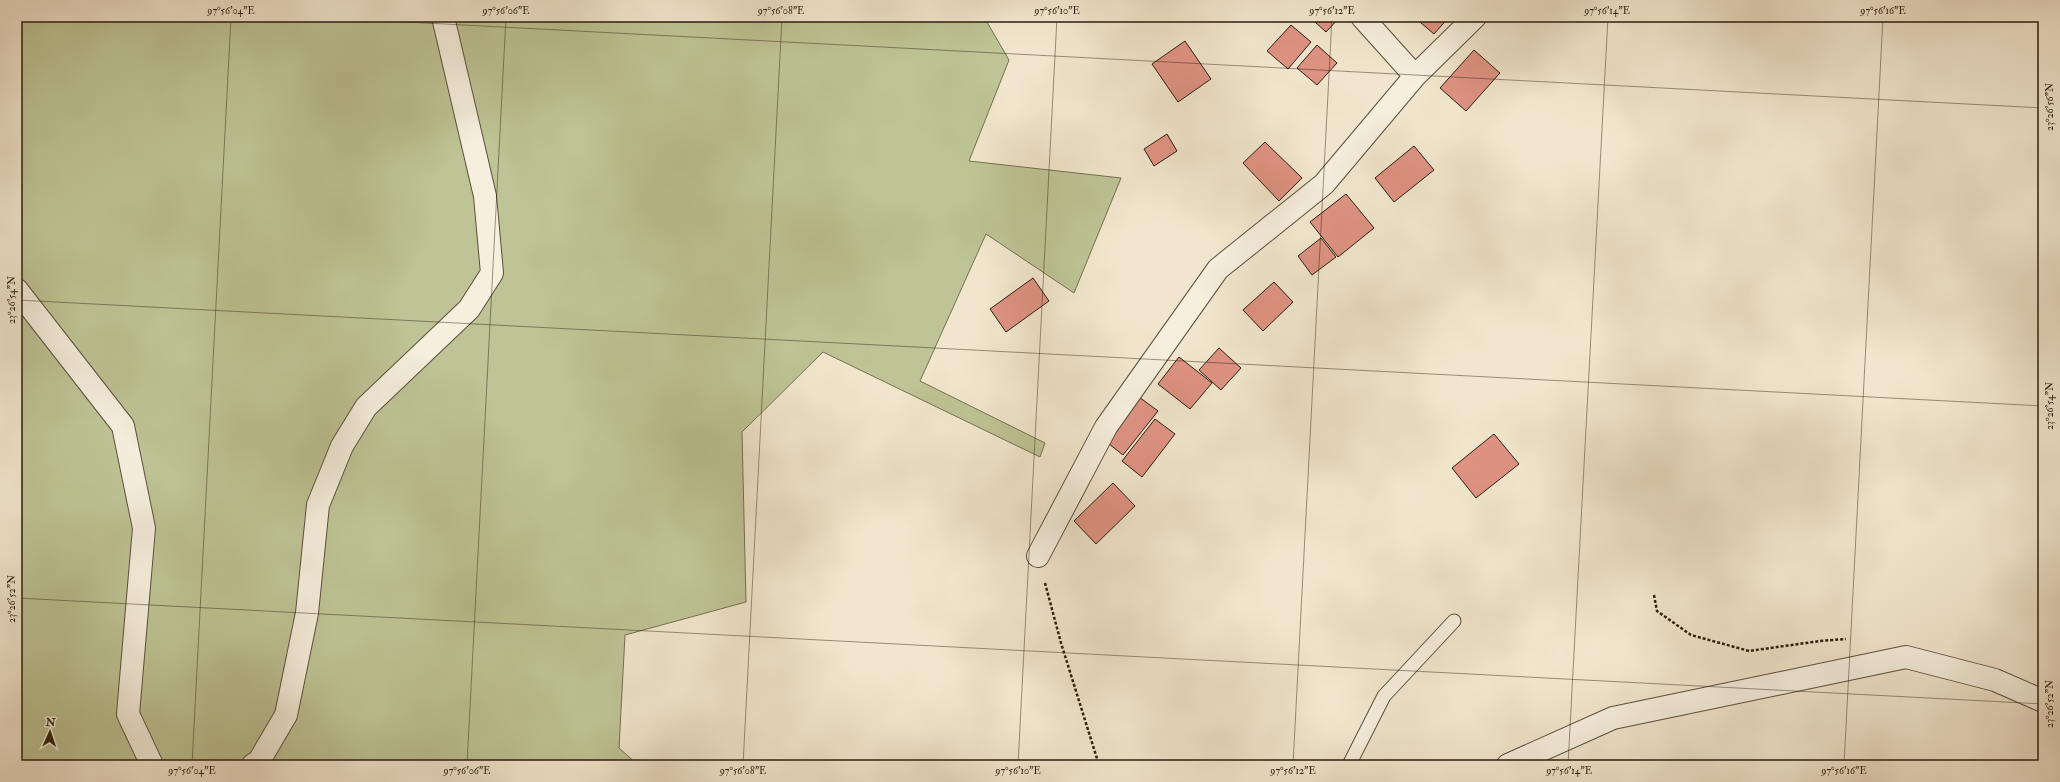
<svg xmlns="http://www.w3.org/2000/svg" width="2060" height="782" font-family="'IM FELL Double Pica',serif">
<rect width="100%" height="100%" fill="#f1e6cd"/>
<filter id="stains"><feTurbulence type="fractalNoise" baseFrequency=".005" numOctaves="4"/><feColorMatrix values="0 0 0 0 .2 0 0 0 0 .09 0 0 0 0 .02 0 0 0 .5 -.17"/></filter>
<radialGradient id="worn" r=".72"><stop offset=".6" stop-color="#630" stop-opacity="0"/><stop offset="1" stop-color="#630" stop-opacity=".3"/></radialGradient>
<path fill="#bec495" stroke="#747052" d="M17,17h967l25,43 -40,101 152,17 -47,115 -88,-59 -66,147 125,62 -5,14 -217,-105 -81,80 4,170 -121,33 -6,113 19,17h-621z"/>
<path fill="#df9383" stroke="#2b1d0e" d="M1320,17h20l-14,15 -11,-10z
M1414,17h35l-15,17z
M1291,25l20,17 -23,27 -21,-18z
M1185,41l26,38 -33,23 -26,-38z
M1317,45l20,18 -20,22 -20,-17z
M1474,50l26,23 -34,38 -26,-23z
M1167,134l10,17 -23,15 -10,-17z
M1265,142l37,36 -23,23 -36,-38z
M1414,146l20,24 -40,32 -19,-24z
M1346,194l28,34 -36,29 -28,-35z
M1321,238l15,19 -24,18 -14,-19z
M1033,278l16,23 -43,31 -16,-23z
M1274,282l19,20 -30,29 -20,-21z
M1219,348l22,20 -20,22 -22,-20z
M1179,357l33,26 -22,26 -32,-25z
M1139,397l19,14 -35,44 -19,-15z
M1155,419l20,15 -33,43 -20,-16z
M1494,434l25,30 -43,34 -24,-30z
M1113,483l22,23 -39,38 -22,-23z"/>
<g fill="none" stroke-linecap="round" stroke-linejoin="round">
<defs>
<path id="service" d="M1349,765l35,-69 70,-75"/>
<path id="minor" d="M1362,17l53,59
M17,290l106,136 21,102 -16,186 24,51
M1038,556l68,-129 112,-158 106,-85 91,-108 60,-59
M253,765l6,-4 27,-46 21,-102 11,-108 24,-59 24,-39 103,-98 23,-36 -7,-77 -42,-179
M1508,765l105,-47 293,-61 89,23 48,21"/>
</defs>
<use href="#service" stroke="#5c4f3e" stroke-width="15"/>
<use href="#minor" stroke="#5c4f3e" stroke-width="24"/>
<path stroke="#2b1d0e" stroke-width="2.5" stroke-dasharray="3 2" stroke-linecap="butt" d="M1045,583l16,60 38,122
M1654,595l3,16 34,24 58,16 71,-10 26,-2"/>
<use href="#service" stroke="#f6efde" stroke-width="13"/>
<use href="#minor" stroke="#f6efde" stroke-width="22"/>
</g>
<path fill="none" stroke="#2b1d0e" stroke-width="1" stroke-opacity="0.45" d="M311,17l1732,91M17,300l2026,106M17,598l2026,106M192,765l39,-748M467,765l39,-748M743,765l39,-748M1018,765l39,-748M1293,765l39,-748M1568,765l40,-748M1844,765l39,-748"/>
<rect width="2060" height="782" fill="none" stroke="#f1e6cd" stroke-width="44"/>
<g transform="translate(50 732) rotate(3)" stroke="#f6efde" stroke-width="3" paint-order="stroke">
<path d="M0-3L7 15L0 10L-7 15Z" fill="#2b1d0e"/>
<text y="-6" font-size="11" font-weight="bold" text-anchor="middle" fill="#2b1d0e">N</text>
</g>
<rect x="22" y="22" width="2016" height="738" fill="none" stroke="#2b1d0e" stroke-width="1.5"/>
<g font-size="10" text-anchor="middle" fill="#2b1d0e">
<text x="231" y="14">97°56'04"E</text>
<text x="506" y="14">97°56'06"E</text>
<text x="781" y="14">97°56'08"E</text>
<text x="1057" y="14">97°56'10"E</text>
<text x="1332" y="14">97°56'12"E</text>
<text x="1607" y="14">97°56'14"E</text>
<text x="1883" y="14">97°56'16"E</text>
<text transform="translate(2049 107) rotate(-90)" y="4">23°26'56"N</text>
<text transform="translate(11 300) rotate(-90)" y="4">23°26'54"N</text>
<text transform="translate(2049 406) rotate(-90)" y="4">23°26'54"N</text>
<text transform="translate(11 599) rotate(-90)" y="4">23°26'52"N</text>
<text transform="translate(2049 704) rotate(-90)" y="4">23°26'52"N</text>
<text x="192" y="774">97°56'04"E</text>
<text x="467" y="774">97°56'06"E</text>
<text x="743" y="774">97°56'08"E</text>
<text x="1018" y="774">97°56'10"E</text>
<text x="1293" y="774">97°56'12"E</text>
<text x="1569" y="774">97°56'14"E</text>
<text x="1844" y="774">97°56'16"E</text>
</g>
<rect width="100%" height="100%" filter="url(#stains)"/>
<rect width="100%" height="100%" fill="url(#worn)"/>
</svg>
